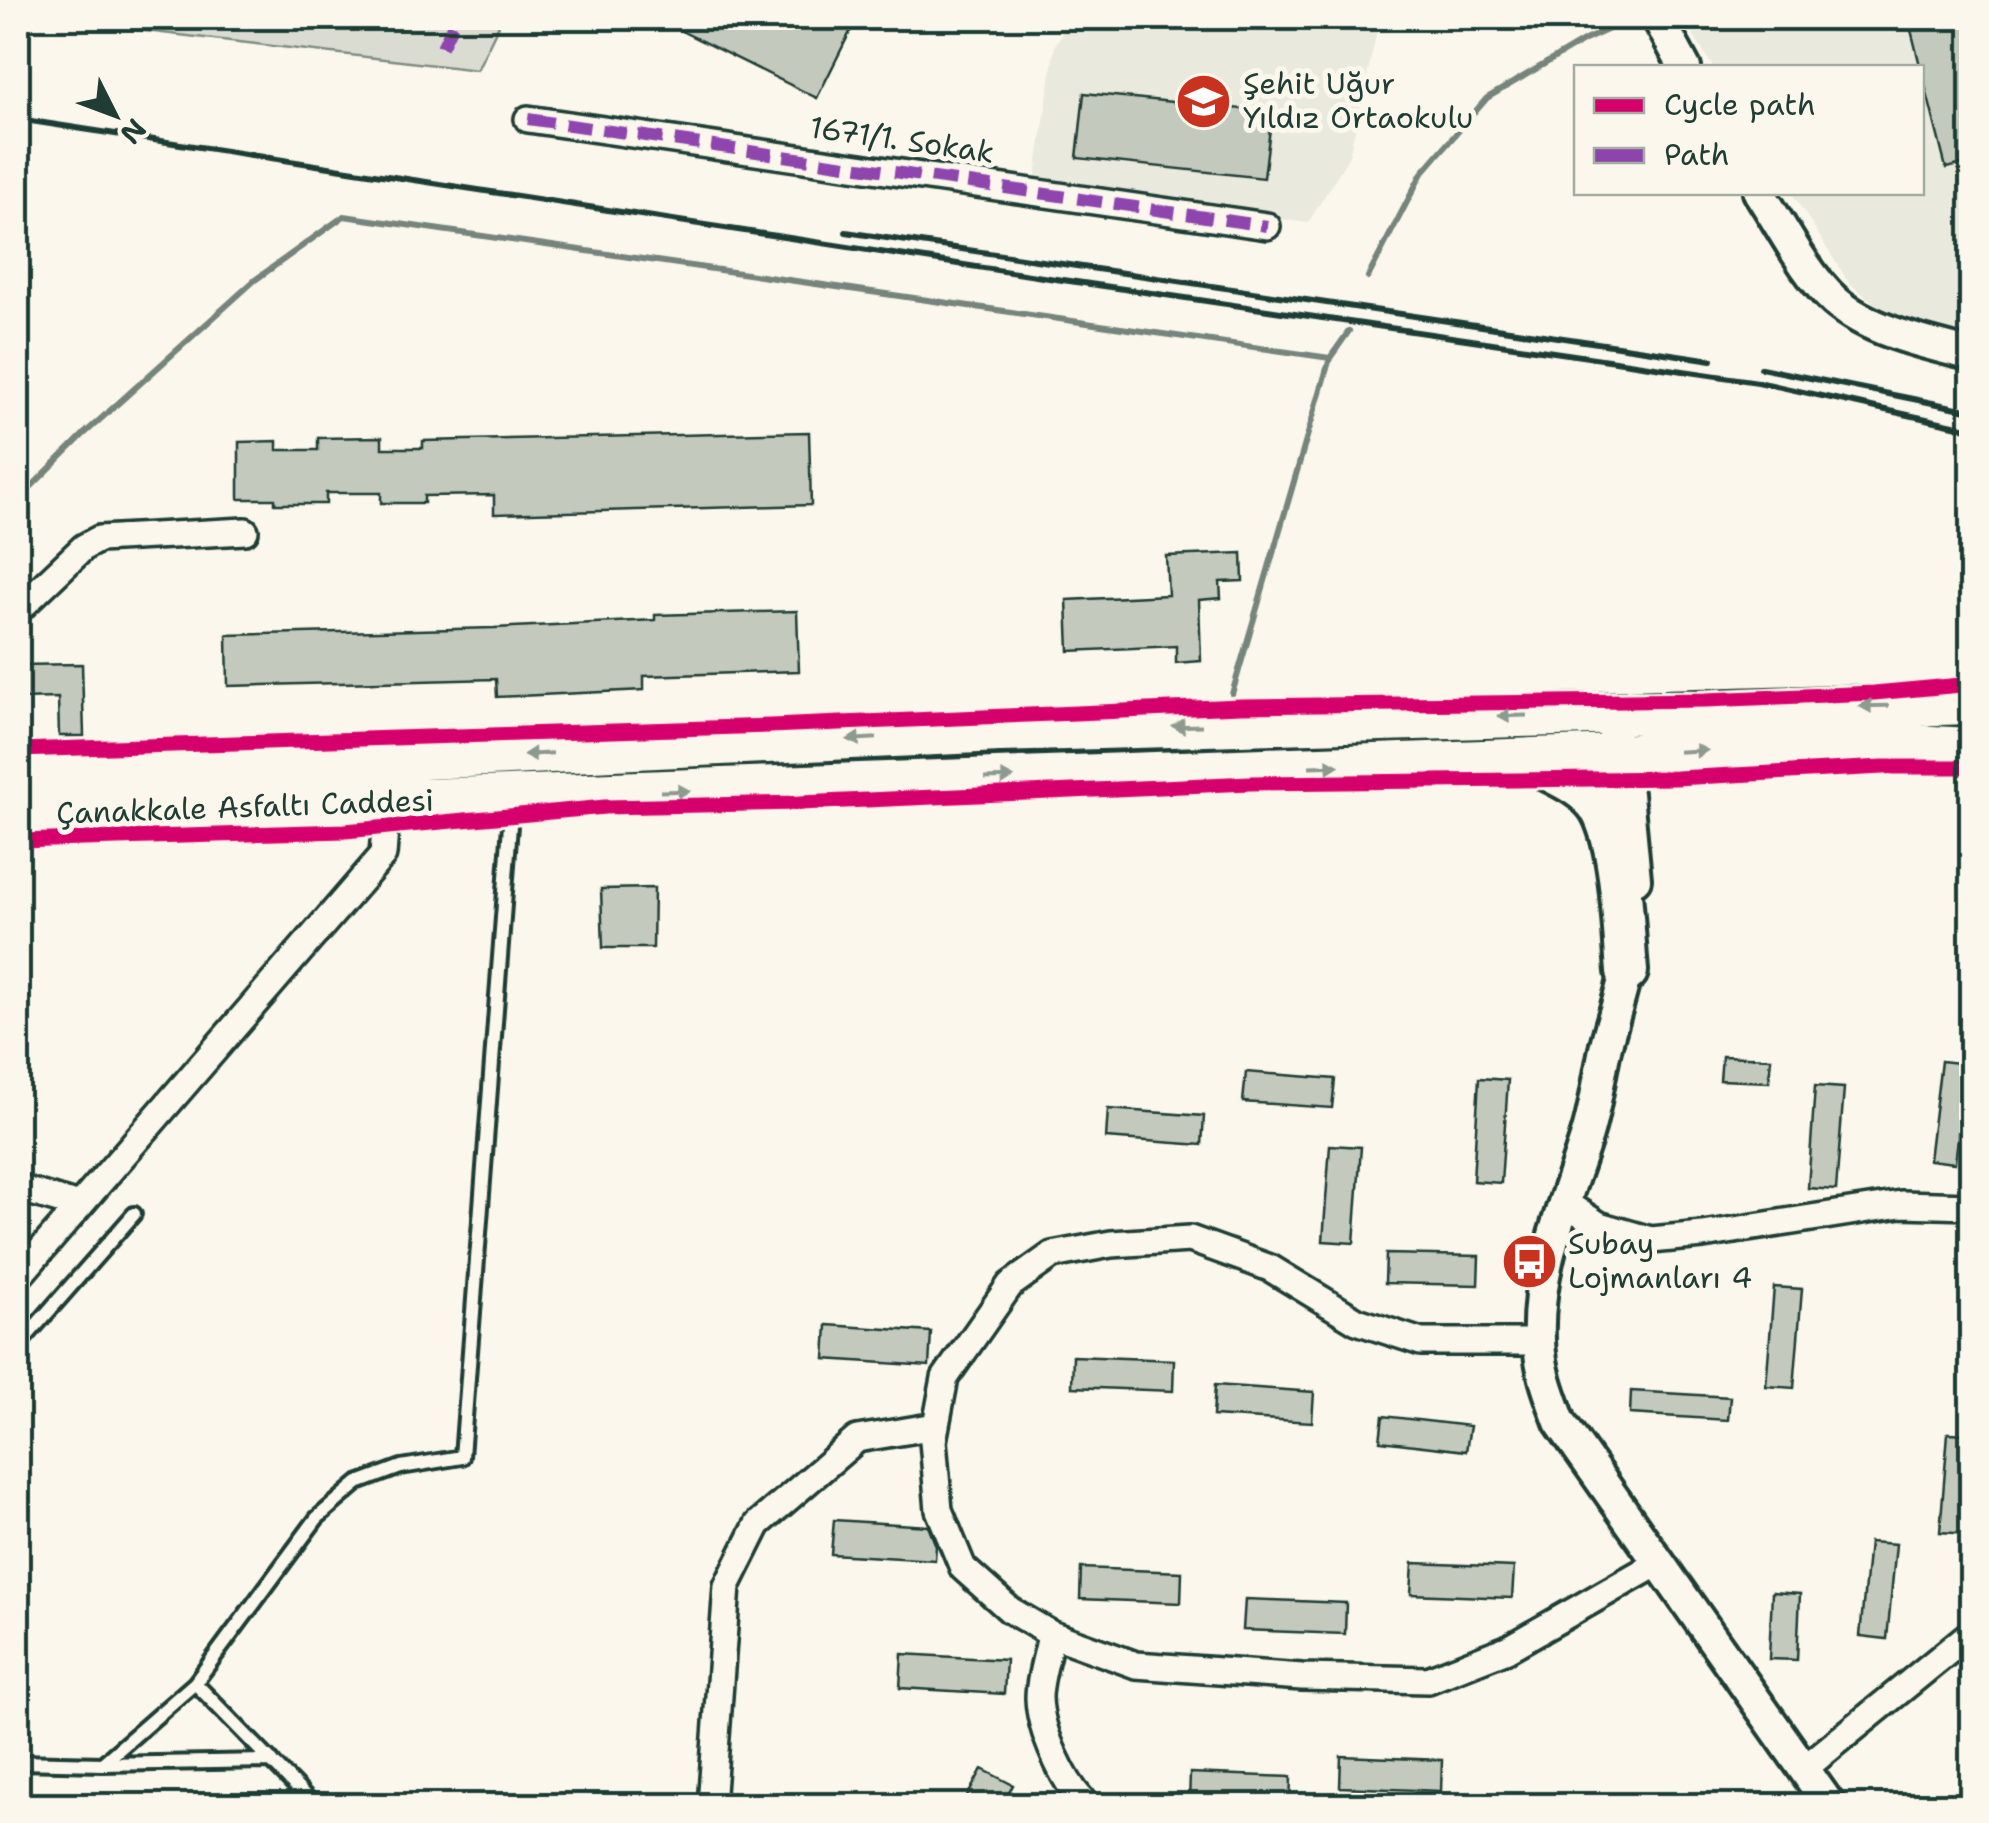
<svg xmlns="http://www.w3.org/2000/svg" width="1989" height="1823" font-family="'Shantell Sans',sans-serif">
<rect width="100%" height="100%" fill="#fbf7ec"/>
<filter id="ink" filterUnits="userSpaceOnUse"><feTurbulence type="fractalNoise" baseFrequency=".01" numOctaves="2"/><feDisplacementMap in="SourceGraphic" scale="20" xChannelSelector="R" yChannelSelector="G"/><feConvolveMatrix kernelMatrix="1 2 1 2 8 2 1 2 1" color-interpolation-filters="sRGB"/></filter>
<g filter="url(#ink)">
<path fill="#eae9de" d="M1071,18h309l-31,138 -41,67 -273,-41 20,-137z
M1704,18h267v320l-78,-20 -44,-35 -57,-90 130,-1v-124l-209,-1 -27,-43z"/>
<path fill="#dbdcd1" stroke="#7d8c82" stroke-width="2.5" d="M34,18h468l-25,52z"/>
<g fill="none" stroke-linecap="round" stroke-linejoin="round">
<path stroke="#74847b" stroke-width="6" d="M1368,277l54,-104 65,-75 98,-58 48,-22
M18,500l66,-66 171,-154 89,-64 986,142 19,-27
M1232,694l98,-336"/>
</g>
<path fill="#c4c9be" stroke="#1f3d34" stroke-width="2.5" d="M655,18h202l-40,80z
M1908,18h64v144l-26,6z
M1084,93l188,19 -8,66 -187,-20z
M809,432l2,73 -317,9v-19l-70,1v7h-43v-10h-55v11h-51v-5h-36v-57l38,-1v9h41v-12l64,-1v11h41v-7z
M1242,553l1,28 -23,1 1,16 -22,2 2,61 -25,2v-17l-107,5 -2,-51 101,-5 -2,-39z
M797,611l2,60 -155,5v14l-147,7 -1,-18 -268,7 -1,-51 267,-7 161,-8v-5z
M82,664l2,72h-25l-1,-38 -40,1v-34z
M654,888l-1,60h-50l-2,-59z
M1722,1056l49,2 -2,24 -49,-2z
M1941,1061l26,3 -12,99 -26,-3z
M1246,1072l89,7 -3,29 -89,-6z
M1479,1078l29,2 -7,103 -28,-2z
M1815,1086l29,2 -8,102 -28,-2z
M1108,1109l96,7 -2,29 -96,-7z
M1330,1145l31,2 -7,96 -31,-2z
M1386,1254l93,2 -1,29 -93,-2z
M1774,1287l28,2 -8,99 -28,-2z
M827,1325l104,7 -2,34 -104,-7z
M1073,1356l101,4 -1,31 -101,-4z
M1215,1385l99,7 -2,30 -99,-6z
M1631,1391l99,6 -2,23 -98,-6z
M1383,1416l87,10 -4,25 -86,-10z
M1948,1433l24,1 -3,100 -29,-2z
M834,1520l94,6 8,20 -1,14 -104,-6z
M1869,1542l27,2 -9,95 -27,-3z
M1413,1563l101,4 -2,31 -101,-4z
M1081,1568l101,4 -1,31 -101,-4z
M1772,1592l28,2 -3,66 -28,-1z
M1245,1599l101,4 -1,31 -102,-4z
M902,1654l104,6 -2,34 -104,-6z
M1341,1756l101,4 -1,31 -101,-4z
M982,1769l31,16 -11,21h-40z
M1190,1773l101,4 -1,29 -101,-2z"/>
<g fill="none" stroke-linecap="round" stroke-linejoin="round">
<defs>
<path id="service" d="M18,1346l116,-132
M195,1683l120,123
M18,1762l84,2 93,-81 122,-165 41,-35 43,-16 61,-10 50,-658
M102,1764l170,-3"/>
<path id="minor" d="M528,119l739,107
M18,610l66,-63 15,-8 146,-8
M18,1188l61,18
M1562,1201l37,24 52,15 52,-5 198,-31 71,2
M18,1277l365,-422 4,-52
M1539,1342h-118l-64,-21 -87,-53 -80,-29 -79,5 -59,11 -42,30 -65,93 -12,63 6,69 24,58 47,42 41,24 85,31 166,12 126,3 79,-31 151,-86
M1051,1634c-3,20 -12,44 -12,64 1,33 25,87 49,108
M1805,1768l167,-136
M711,1806l16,-220 31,-62 99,-85 79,-13"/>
<path id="tertiary" d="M1658,18l27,50
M1759,192c22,33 47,83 76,109 36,31 91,42 137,54
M1614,737l13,57 8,85
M1629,949c-3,34 -15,64 -23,96 -7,30 -10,61 -19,90 -22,70 -51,130 -48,206 1,29 11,54 21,81l270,384"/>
<path id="trunk" d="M1529,760c23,13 56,24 71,48 22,37 23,119 27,163
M18,778l981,-46 973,-28
M18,814l1599,-59 234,-13 121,6"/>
</defs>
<use href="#service" stroke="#1f3d34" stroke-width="20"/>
<use href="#minor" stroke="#1f3d34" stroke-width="32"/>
<use href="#tertiary" stroke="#1f3d34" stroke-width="38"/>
<use href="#trunk" stroke="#1f3d34" stroke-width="48"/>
<use href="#service" stroke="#fbf7ec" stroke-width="12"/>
<use href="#minor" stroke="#fbf7ec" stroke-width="25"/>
<use href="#tertiary" stroke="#fbf7ec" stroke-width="30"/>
<use href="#trunk" stroke="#fbf7ec" stroke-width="40"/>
<path stroke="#1f3d34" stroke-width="6" d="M18,119l1031,159 709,104 214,47
M846,232l866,128
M1761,368l211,43"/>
<path stroke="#8e44ad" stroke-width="12" stroke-dasharray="25 12" stroke-linecap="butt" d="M442,47l14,-29
M528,119l739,107"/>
<defs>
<path id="cycleway" d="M18,750l752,-24 471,-20 465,-6 168,-7 98,-9
M18,841l327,-10 260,-24 195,-4 450,-20 426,-5 207,-11h89"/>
</defs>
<use href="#cycleway" stroke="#fbf7ec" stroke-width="21"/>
<use href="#cycleway" stroke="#d6006c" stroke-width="15"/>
</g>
<defs><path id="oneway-solid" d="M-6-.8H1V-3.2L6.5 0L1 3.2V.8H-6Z" transform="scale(2.5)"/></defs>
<g fill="#8d9a90">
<use href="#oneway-solid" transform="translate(1874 706) rotate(179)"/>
<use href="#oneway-solid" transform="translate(1512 716) rotate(178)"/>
<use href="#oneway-solid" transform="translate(1187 726) rotate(178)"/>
<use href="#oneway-solid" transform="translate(862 739) rotate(177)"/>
<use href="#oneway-solid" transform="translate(1693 751) rotate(-3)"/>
<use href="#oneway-solid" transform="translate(538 754) rotate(177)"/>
<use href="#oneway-solid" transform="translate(1324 766) rotate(-2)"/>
<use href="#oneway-solid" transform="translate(999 778) rotate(-2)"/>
<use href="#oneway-solid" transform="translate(675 791) rotate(-2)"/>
</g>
</g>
<defs>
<symbol id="school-disc" viewBox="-11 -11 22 22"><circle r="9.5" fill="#c8321e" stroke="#fbf7ec"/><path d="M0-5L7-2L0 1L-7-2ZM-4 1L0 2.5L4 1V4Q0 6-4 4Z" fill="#fff"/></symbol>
<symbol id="bus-disc" viewBox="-11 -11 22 22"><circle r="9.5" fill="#c8321e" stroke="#fbf7ec"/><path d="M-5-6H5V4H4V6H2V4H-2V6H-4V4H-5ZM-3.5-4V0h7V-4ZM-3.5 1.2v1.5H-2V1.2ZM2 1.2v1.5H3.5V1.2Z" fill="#fff"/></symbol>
</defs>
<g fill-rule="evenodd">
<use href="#school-disc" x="1172" y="70" width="63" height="63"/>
<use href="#bus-disc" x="1498" y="1230" width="63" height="63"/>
</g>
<g text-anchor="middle" stroke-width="10" stroke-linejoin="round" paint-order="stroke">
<g font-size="30" fill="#1f3d34" stroke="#fbf7ec" text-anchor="start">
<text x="1243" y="94">Şehit Uğur<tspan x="1243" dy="34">Yıldız Ortaokulu</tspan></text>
<text x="1568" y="1254">Subay<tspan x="1568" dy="34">Lojmanları 4</tspan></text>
</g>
<g font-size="30" fill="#1f3d34" stroke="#fbf7ec">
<text transform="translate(902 140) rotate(8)" y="10">1671/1. Sokak</text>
<text transform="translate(245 807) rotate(-2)" y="10">Çanakkale Asfaltı Caddesi</text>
</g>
</g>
<rect width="1989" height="1823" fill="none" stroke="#fbf7ec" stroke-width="60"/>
<rect x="30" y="30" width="1929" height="1763" fill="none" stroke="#1f3d34" stroke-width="4" filter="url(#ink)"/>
<rect x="1574" y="65" width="350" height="130" fill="#fbf7ec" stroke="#a3ada2" stroke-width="2.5"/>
<rect x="1594" y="98" width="50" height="15" fill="#d6006c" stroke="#a3ada2" stroke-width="2.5"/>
<text x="1664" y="115" font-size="30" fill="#1f3d34">Cycle path</text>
<rect x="1594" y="148" width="50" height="15" fill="#8e44ad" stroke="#a3ada2" stroke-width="2.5"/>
<text x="1664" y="165" font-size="30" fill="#1f3d34">Path</text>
<g transform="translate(115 115) rotate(132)" stroke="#fbf7ec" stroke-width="8" paint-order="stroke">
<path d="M0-8L18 38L0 25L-18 38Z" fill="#1f3d34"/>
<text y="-15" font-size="28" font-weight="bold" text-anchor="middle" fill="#1f3d34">N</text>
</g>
</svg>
